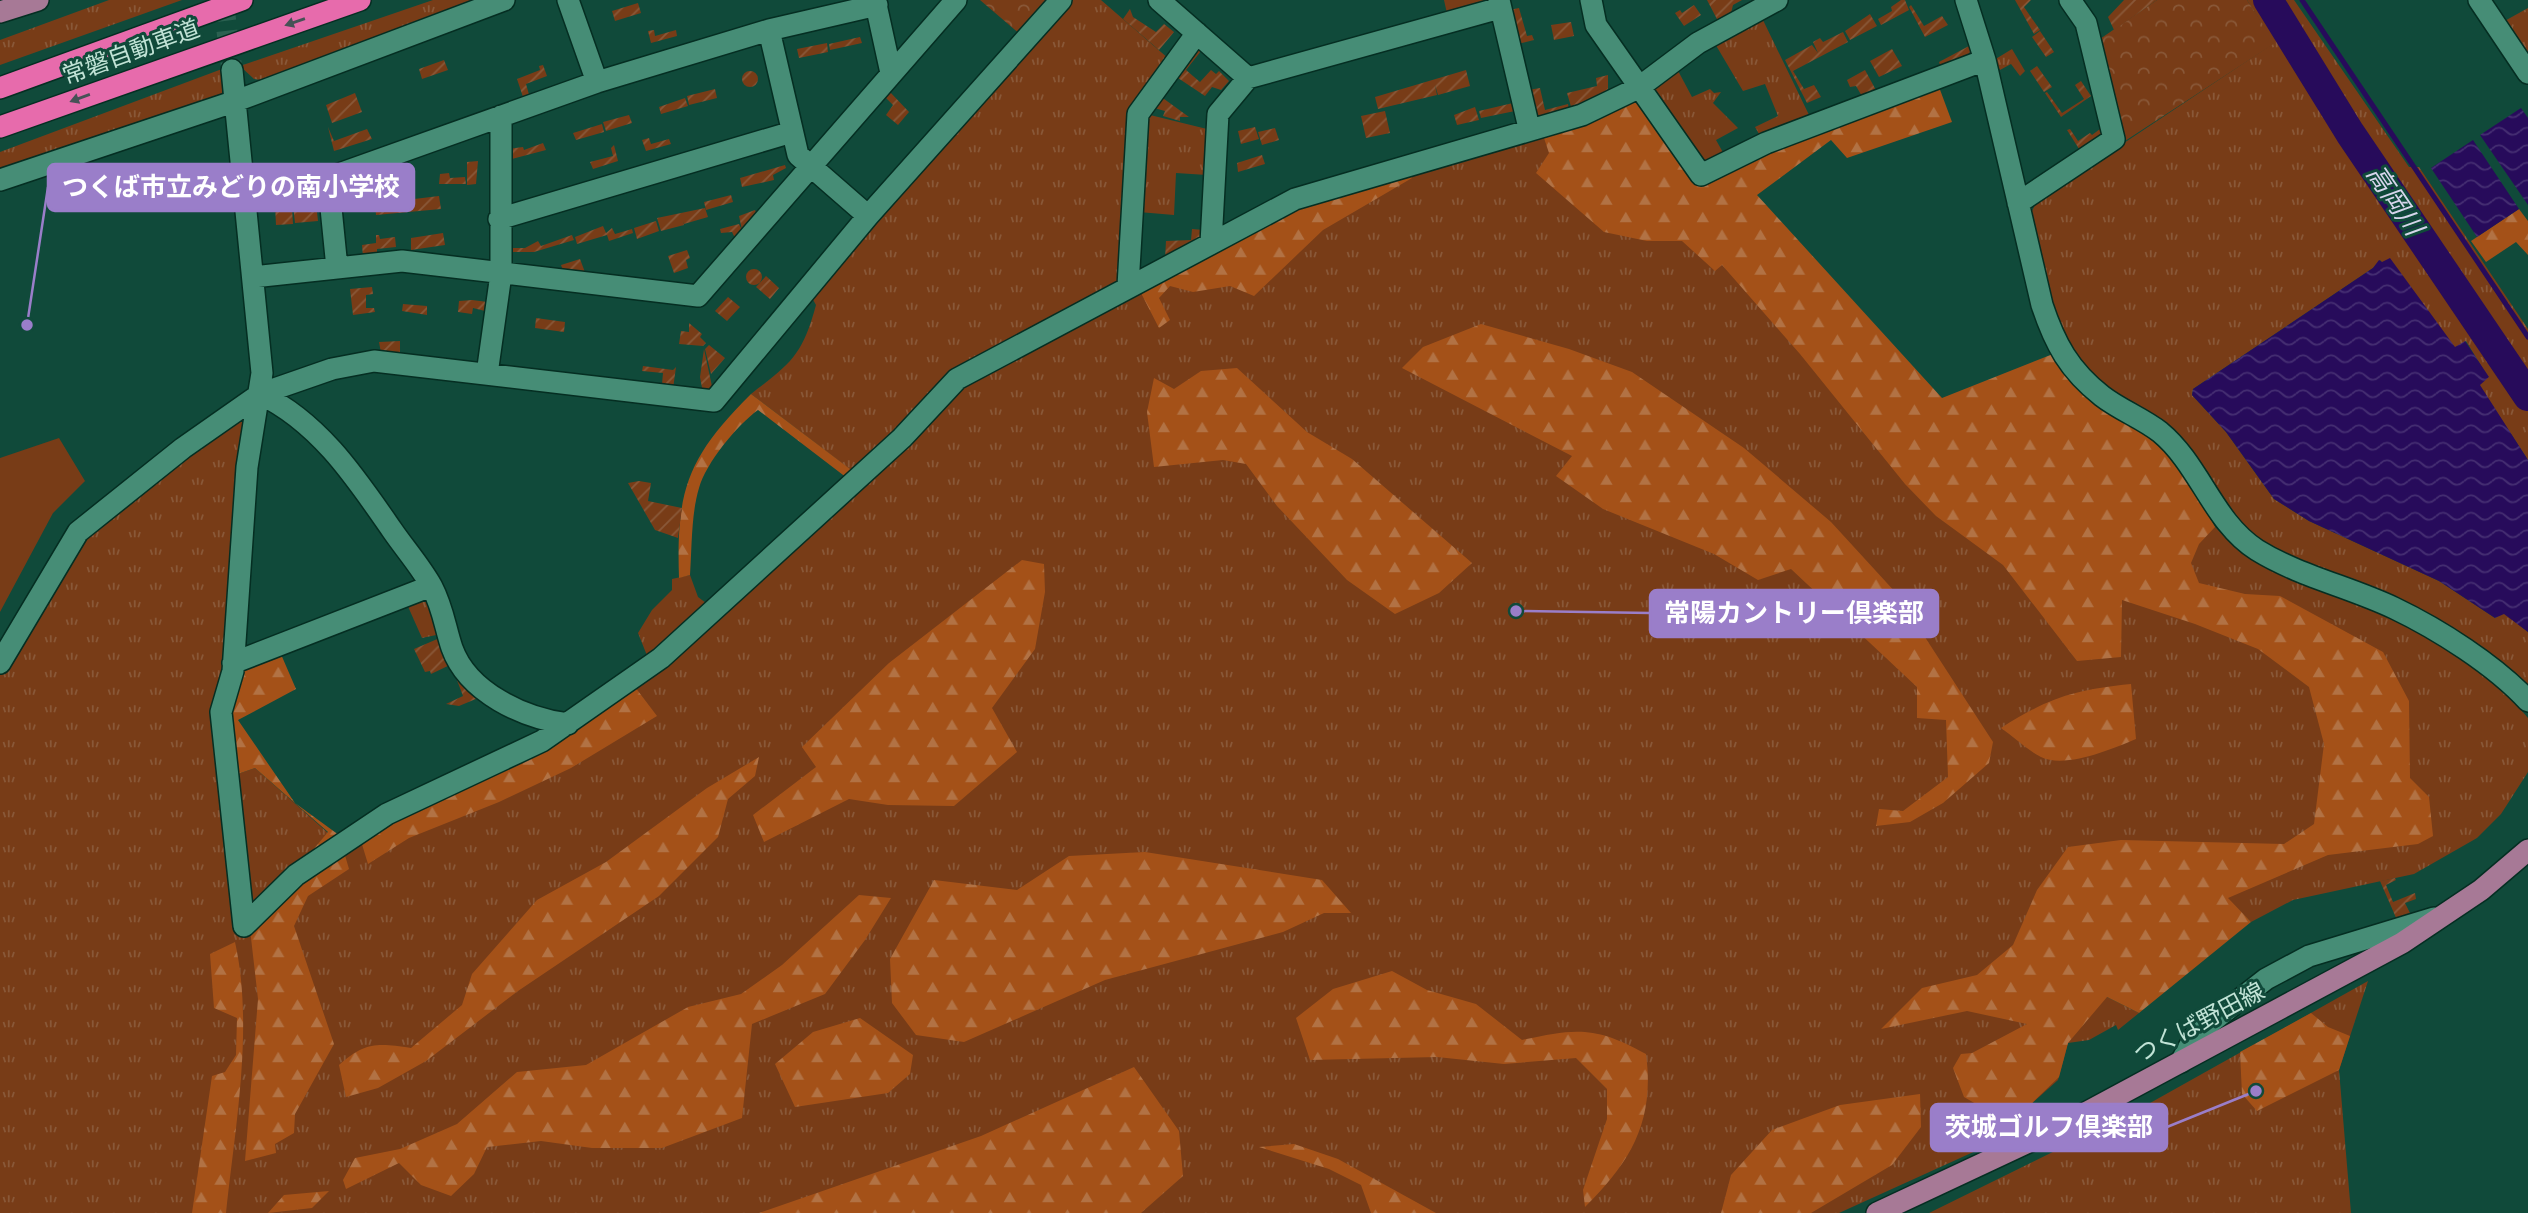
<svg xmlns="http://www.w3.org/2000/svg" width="2528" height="1213" font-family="Overpass,'Noto Sans JP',sans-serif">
<defs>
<pattern id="grass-tufts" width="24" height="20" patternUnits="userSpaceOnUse" patternTransform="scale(1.75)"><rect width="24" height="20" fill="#783c17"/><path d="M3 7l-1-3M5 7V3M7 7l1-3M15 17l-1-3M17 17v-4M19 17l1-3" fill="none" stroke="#895838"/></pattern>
<pattern id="forest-firs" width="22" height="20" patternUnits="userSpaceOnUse" patternTransform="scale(1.75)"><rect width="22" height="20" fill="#a45118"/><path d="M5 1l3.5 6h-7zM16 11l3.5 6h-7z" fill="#b27244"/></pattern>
<pattern id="park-crowns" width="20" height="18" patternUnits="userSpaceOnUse" patternTransform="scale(1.75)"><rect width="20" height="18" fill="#783c17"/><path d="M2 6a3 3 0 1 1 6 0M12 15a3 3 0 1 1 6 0" fill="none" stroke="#895838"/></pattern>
<pattern id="garden-furrows" width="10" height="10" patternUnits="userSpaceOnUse" patternTransform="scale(1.75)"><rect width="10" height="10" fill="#783c17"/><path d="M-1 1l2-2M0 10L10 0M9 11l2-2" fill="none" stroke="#895838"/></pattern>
<pattern id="water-waves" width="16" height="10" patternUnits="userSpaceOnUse" patternTransform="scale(1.75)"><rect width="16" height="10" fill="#270b5b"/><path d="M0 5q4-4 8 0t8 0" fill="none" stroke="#452e72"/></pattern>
</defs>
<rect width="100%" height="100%" fill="#104a3a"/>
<path fill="url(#grass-tufts)" d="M109,0h73l-182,65v-25z
M433,0h48l-220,80 -7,-1 -14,-13z
M1071,0h30l68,59 -37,49 -14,176 175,-75 282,-83 106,40 241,266 257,32 36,63 21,20c101,45 220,83 292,171v54l-27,42 -24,24 -63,36 -121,26 -42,22 -24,-23 -120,98 32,16 -21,17 -2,-5 -27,15 -21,3 -10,37 -29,26 6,18 -196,89h-1839v-540l84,-134 152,-119 9,-3 -4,53 -6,451 157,-100 215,-116 66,-44 191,-181 -113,-86c41,-32 51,-38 65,-89l-5,-9z
M1444,0h47l-43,18z
M2247,0h15l59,94 207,310v56l-49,-75 9,-8 -22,-36 -11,7 -75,-88 -7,8 -180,121 -1,6 34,37 48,67 35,22 130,60 56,37 9,-5 24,19v54l-82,-63 -185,-80 -33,-36 -20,-35 -29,-35 -43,-34 -23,-11 -39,-37 -19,-42 -25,-98 7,-14 237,-158z
M2276,0h18l115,167h10l109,162v57l-100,-146 -16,-33 -15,-15 -53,-74 -4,-16 -9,-9 -13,-30z
M2528,8v55l-27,-40z
M1762,18l48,99 -48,22 -7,-12 23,-11 -13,-32 -22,7 -29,-49z
M2012,49l13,22 -5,5 -9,-12 -11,6 -6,-10z
M1676,67l16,30 18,-8 4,4 7,-1 -8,11 25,25 -22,12 9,16 -24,8 -52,-72z
M222,69v26l-222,77v-20z
M1146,114l65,16 -4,45 -31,-2 -2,42 -35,-3z
M690,575l8,22 12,9 -62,52 -10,-25 14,-23 20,-20v-11z
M421,596l9,3 11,35 -19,4 -16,-36z
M255,768l73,65 -26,30 -54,42 -16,-129z
M2368,981l-29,89 12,143h-422l205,-101z"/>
<path fill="url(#forest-firs)" d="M1939,87l13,35 -105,36 -16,-18 -74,55 185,203 111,-44 126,110 36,63 -16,17 -8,19 8,20 46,11 35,2 103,56 26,49 1,77 19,19 4,39 -15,8 -90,11 -100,43 23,24 -112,91 -32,-16 -39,46 -9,34 -30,29 -34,9 -31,-18 -11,-29 8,-14 11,-1 55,-29 -60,-13 -86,18 41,-41 55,-13 36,-30 24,-55 31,-43 53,-7 163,4 30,-20 10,-80 -15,-57 -51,-38 -63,-25 -73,-24 -1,57 -44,4 -74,-96 -67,-49 -31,-32 -105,-130 -78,-89 -7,6 -33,-30h-35l-43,-9 -68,-59 13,-20 -6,-18 86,-36 11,5 41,62 16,17 92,-44z
M1409,172l3,6 -89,52 -69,66 -24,-10 -37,6 -23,-6 -11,12 11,22 -11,8 -17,-33v-5l151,-81z
M2519,209l9,12v34l-12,-13 -30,20 -15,-21z
M1481,324l88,25 63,23 112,76 87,74 66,72 96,148 -4,21 -46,40 -33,19 -34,4 3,-17 24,2 45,-34 -2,-57 -29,-2v-31l-126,-118 -33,11 -44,-26 -111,-45 -47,-33 16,-20 -170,-88 21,-21z
M1237,368l70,64 45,27 120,104 -33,30 -44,21 -48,-34 -70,-74 -31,-42 -23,-4 -69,7 -7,-55 7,-34 20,11 27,-18z
M751,394l103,78 -7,6 -89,-68c-21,15 -52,53 -59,78 -8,27 -7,59 -9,87l-11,3c-3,-89 9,-121 72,-184z
M1022,560l22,4 1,28 -10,57 -43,59 25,44 -63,54 -66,-1 -39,-6 -85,43 -11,-27 63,-48 -14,-20 87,-84z
M280,652l16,37 -58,31 57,83 48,35 -41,25 26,-31 -73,-64 -23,8 -9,-62 14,-42z
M2131,684l5,55c-24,10 -71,30 -95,18 -14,-7 -27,-20 -40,-29 49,-31 73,-38 130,-44z
M635,687l22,29 -86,52 -72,34 -90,36 -41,26 -7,-23z
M759,757l-4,19 -27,23 -10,38 -59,59 -141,95 -92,70 -48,27 -32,9 -7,-32c26,-23 38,-22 72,-17l51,-43 10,-31 65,-74 69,-38 101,-74z
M344,852l5,17 -41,27 -14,30 40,118 -39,70 -1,19 -19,11 1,9 -31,8 13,-162 -8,-70 50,-49z
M1145,852l177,28 29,33h-27l-41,19 -178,48 -141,62 -48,-7 -24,-32 -2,-44 44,-79 83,10 52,-34z
M859,895l32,3 -26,42 -40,54 -73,30 -10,94 -80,30h-70l-51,-7 -54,6 -13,27 -23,22 -30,-11 -22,-22 -53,26 -3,-9 12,-22 45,-9 57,-25 60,-52 69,-7 102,-58 53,-13 41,-29z
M235,942c19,84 0,185 -9,271h-34l20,-137 13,-4 11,-17 1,-37 -23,-10 -4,-54z
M1392,971l35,19 49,14 46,36c54,-12 74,-14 124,14 9,67 -15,108 -61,153l-2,-17 24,-71v-30l-31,-31 -72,6 -67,-7 -127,3 -14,-42 37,-29z
M2311,1013l17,14 22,9 -11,34 -82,41 -15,-17 -2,-42z
M860,1018l53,37 -3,19 -22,19 -93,14 -20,-43 38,-32z
M1134,1067l45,64 4,45 -42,37h-382l222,-77z
M1920,1094l1,33 -29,38 -81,48h-90l10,-38 41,-45 68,-25z
M1294,1144l44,15 98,54h-65l-10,-28 -32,-16 -70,-22z
M329,1191l-17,17 -44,5 16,-18z"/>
<path fill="url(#park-crowns)" d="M980,0h70l-29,35z
M2157,0h90l28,43 -150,98 -28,-100z"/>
<path fill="url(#garden-furrows)" d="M1707,0h35l-9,5 -2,8 -12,10z
M1901,0h4l4,10 -28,15 -3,-6 14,-8 -1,-4z
M2015,0h16l-7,7 16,23 -6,4z
M2124,0h33l-43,30 -6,-13z
M638,3l3,10 -26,8 -3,-10z
M1694,5l7,10 -17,11 -9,-13 5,-3 2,3z
M1911,5l13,21 18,-10 6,9 -23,12 -16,-30z
M1519,8l8,28 5,-1 2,5 -16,4 -9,-34z
M1130,9l3,8 23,15 8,-8 10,8 -15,18 -36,-31z
M1870,14l7,12 -27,14 -5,-9z
M1571,22l3,14 -20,4 -3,-15z
M654,30l1,6 21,-6 1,6 -26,7 -3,-12z
M2040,31l14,21 -8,5 -14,-20z
M1843,32l5,10 -55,29 11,18 10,-4 7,12 -14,6 -22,-43 27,-15 6,8 -5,-11 7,-4 3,4z
M860,37l2,6 -32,7 -1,-6z
M827,43l1,9 -29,6 -2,-9z
M1969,46l2,4 -6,10 -24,8 -2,-6z
M1892,49l10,17 -23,11 -9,-16z
M1195,51h6l-15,19 14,12 11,-12 5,4 3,-3 10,10 -8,9 -9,-3 -7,9 -30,-20z
M444,60l4,10 -26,9 -3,-10z
M543,65l4,11 -21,8 4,14 -6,2 -7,-21 23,-9 -1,-4z
M2037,66l15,21 -8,5 -14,-21z
M1466,70l4,16 -32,9 -3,-10 2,10 -59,14 -3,-12z
M1865,70l12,22 -14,6 -7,-12 -6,1 -3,-7z
M742 79a8 8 0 1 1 16 0a8 8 0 1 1-16 0Z
M1608,75v14l-9,9 -27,12 -5,-17 30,-7 -1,-8z
M2081,81l10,15 -30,21 -16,-24 2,-1 15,21 22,-14 -9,-14z
M1540,88l5,22 23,-6 1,6 -30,8 -6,-4 -5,-24z
M715,89l2,9 -28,7 -2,-9z
M890,92l19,20 -11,13 -12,-10 7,-10 -8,-8z
M355,93l7,19 -30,11 -6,-18z
M1160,96l29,21h-9v4l-17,-5 2,-5 -11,-3z
M685,98l3,8 -27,8 -2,-7z
M1513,103l2,8 -34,7 -2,-7z
M1475,107l4,13 -22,5 -3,-10z
M1385,111l5,22 -24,5 -5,-22z
M629,115l3,8 -26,8 -3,-9z
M602,124l2,8 -28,8 -3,-7z
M2104,126l-2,11 -21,15 -14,-22 3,-1 8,12 12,-8 2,2z
M328,127l6,14 33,-12 5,10 -38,12z
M1255,127l4,12 -18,5 -3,-13z
M1275,128l4,12 -17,5 -4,-13z
M649,138l2,6 18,-5 2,5 -25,7 -4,-11z
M543,143l3,7 -38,10v-11l15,-2 1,3z
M614,145l4,16 -25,8 -3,-7 23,-6 -2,-8z
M1262,155l3,9 -27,8 -1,-9z
M478,161l-2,23 -9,1v-23z
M785,165l1,3 -13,7 1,5 -32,7 -2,-9z
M449,173l1,5 15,-1 1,7h-27l1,-10z
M400,177h3l3,23 33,-4 2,13 -65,6 -1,-12 26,-2z
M291,193l2,31 -17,1 -1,-20 -4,-4 12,-2v-5z
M731,195l2,7 -27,8 -2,-8z
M316,203l2,18 -23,2 -2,-18z
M705,208l3,9 -24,7 -1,-3 1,4 -23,6 -4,-13z
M755,210l3,7 -23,21 -3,-6 -11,1 -1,-4 19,-5 3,6 -3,-14z
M656,221l3,10 -22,8 -3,-11z
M603,226l3,7 6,-5 3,6 17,-5 1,4 -24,8 -2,-6 -30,9 -2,-7z
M1192,229l12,1v6l-39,23 1,-18 25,-1z
M443,233l2,12 -34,5v-12z
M376,235h3l1,4 15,-2 1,10 -19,2v7l-14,1 -1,-12 14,-2z
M572,235l2,5 -40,12h-24v-4h15l13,-7 3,5z
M687,250l3,8 -4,2 2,8 -14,5 -6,-17z
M580,259l6,16 -22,-2 -3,-8z
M746 277a8 8 0 1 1 16 0a8 8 0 1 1-16 0Z
M766,276l13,12 -9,11 -14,-12z
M372,287l1,7 -7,1v13h8l1,4 -22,3 -3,-26z
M728,297l12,10 -13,14 -12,-10z
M472,300l16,2 -3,9 -12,-3 -1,6 -14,-2 1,-11z
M403,304l24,2v9l-25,-4z
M536,318l29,4 -1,10 -29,-4z
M689,323l13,11 -2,3 6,6 -3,3 -24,-2 2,-13 8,1z
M400,341v15l-19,-3 -2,-11z
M709,345l16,13 -14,16 -6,-25z
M704,349l9,42 -10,2 -3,-16z
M643,366l30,4 3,-3 -3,22 -2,-4 -9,-1 1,-11 -21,-2z
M639,481l12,2 -3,18 34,7 -4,30 -23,-8 -27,-47z
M442,637l10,27 -21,10 -1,-3 -5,1 -11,-23z
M452,667l31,29 -24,10 -13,-2 17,-8z
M2395,878l1,2 -10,5 7,17 22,-9 1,6 -11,4 5,10 -13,7 -17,-39z"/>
<path fill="#783c17" d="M59,438l26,43 -32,32 -53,99v-154z"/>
<path fill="url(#water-waves)" d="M2521,108l7,10v87l-48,-70z
M2473,140l46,69 -42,28 -46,-69z
M2390,258l65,89 10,-6 24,36 -9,8 48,75v172l-24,-18 -9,4 -56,-37 -130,-60 -35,-22 -48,-67 -34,-37 1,-6 180,-121 6,-8 3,2z"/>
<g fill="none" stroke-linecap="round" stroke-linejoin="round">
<path stroke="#270b5b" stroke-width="5" d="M2302,0l226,337"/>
<path stroke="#270b5b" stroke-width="30" d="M2268,0l82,133 178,263"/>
<path stroke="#2b6151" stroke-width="21" stroke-dasharray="21 10" stroke-linecap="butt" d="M223,0l9,70"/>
<defs>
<path id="minor" d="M875,0l16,73
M1159,0l89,78 252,-70
M1499,0l30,128
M1591,0l5,25 105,150 65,-32 219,-83
M1966,0l19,60 57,245c13,39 27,65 60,91 18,14 40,22 58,36 40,33 53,90 97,118 42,26 93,37 137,58 44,21 101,57 134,93
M2479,0l49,73
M769,30l29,125 70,61
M232,70l30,303 -15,94 -14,204 -12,41 23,214
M597,82l172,-52 108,-25
M0,180l236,-79 268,-101
M2018,203l96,-64 -28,-116 -16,-23
M499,219l293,-87
M1211,243l7,-129 30,-36
M337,268l-9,-90 269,-96 -29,-82
M253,277l149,-16 296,35 258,-296
M1128,286l10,-172 59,-81
M487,374l14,-100v-158
M260,394c59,28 96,84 132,136 13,19 29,37 40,57 11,21 13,40 20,61 16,45 72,70 116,76
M0,663l78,-131 105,-84 77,-54 72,-25 42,-8 340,40 154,-185 193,-216
M233,663l198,-77
M244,926l52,-51 91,-61 155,-73 119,-83 241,-220 55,-59 338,-180 287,-84 56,-27 60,-45 79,-43
M2181,1062l15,-28 70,-55 43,-23 125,-38"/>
<path id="major" d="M0,12l38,-12
M1877,1213l173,-81 352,-189 79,-53 47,-40"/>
<path id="highway" d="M0,88l242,-88
M0,127l360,-127"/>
</defs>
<use href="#minor" stroke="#052e22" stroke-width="24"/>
<use href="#major" stroke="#052e22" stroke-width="24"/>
<use href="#highway" stroke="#052e22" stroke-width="24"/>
<use href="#minor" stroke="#468d76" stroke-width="21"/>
<use href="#major" stroke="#a77996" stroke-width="21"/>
<use href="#highway" stroke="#e76bac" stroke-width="21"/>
</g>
<defs><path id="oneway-solid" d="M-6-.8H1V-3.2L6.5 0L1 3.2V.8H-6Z" transform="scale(1.75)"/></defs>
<g fill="#465256">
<use href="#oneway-solid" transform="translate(295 22) rotate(161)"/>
<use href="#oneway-solid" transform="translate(80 98) rotate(160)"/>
</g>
<g text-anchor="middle" stroke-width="6" stroke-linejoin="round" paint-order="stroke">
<g font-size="24" fill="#c1e3d6" stroke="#104a3a">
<text transform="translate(131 52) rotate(-20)" y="8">常磐自動車道</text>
<text transform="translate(2199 1023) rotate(-28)" y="8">つくば野田線</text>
</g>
<g font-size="26" font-style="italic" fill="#d7d5ec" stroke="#104a3a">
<text transform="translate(2395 200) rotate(56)" y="9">高岡川</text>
</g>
</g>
<path fill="none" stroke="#9a7ec9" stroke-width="2.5" d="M27 325L48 187M1516 611L1650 613M2256 1091L2167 1127"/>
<g fill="#9a7ec9" stroke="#104a3a" stroke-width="2.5">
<circle cx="27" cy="325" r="7"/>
<circle cx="1516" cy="611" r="7"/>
<circle cx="2256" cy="1091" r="7"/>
</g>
<g fill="#9a7ec9" stroke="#9a7ec9" stroke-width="2.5">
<rect x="48" y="164" width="366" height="47" rx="7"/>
<rect x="1650" y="590" width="288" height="47" rx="7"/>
<rect x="1931" y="1104" width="236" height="47" rx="7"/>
</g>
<g font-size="26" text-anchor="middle" font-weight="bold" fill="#fff">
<text x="231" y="196">つくば市立みどりの南小学校</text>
<text x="1794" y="622">常陽カントリー倶楽部</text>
<text x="2049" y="1136">茨城ゴルフ倶楽部</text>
</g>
</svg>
